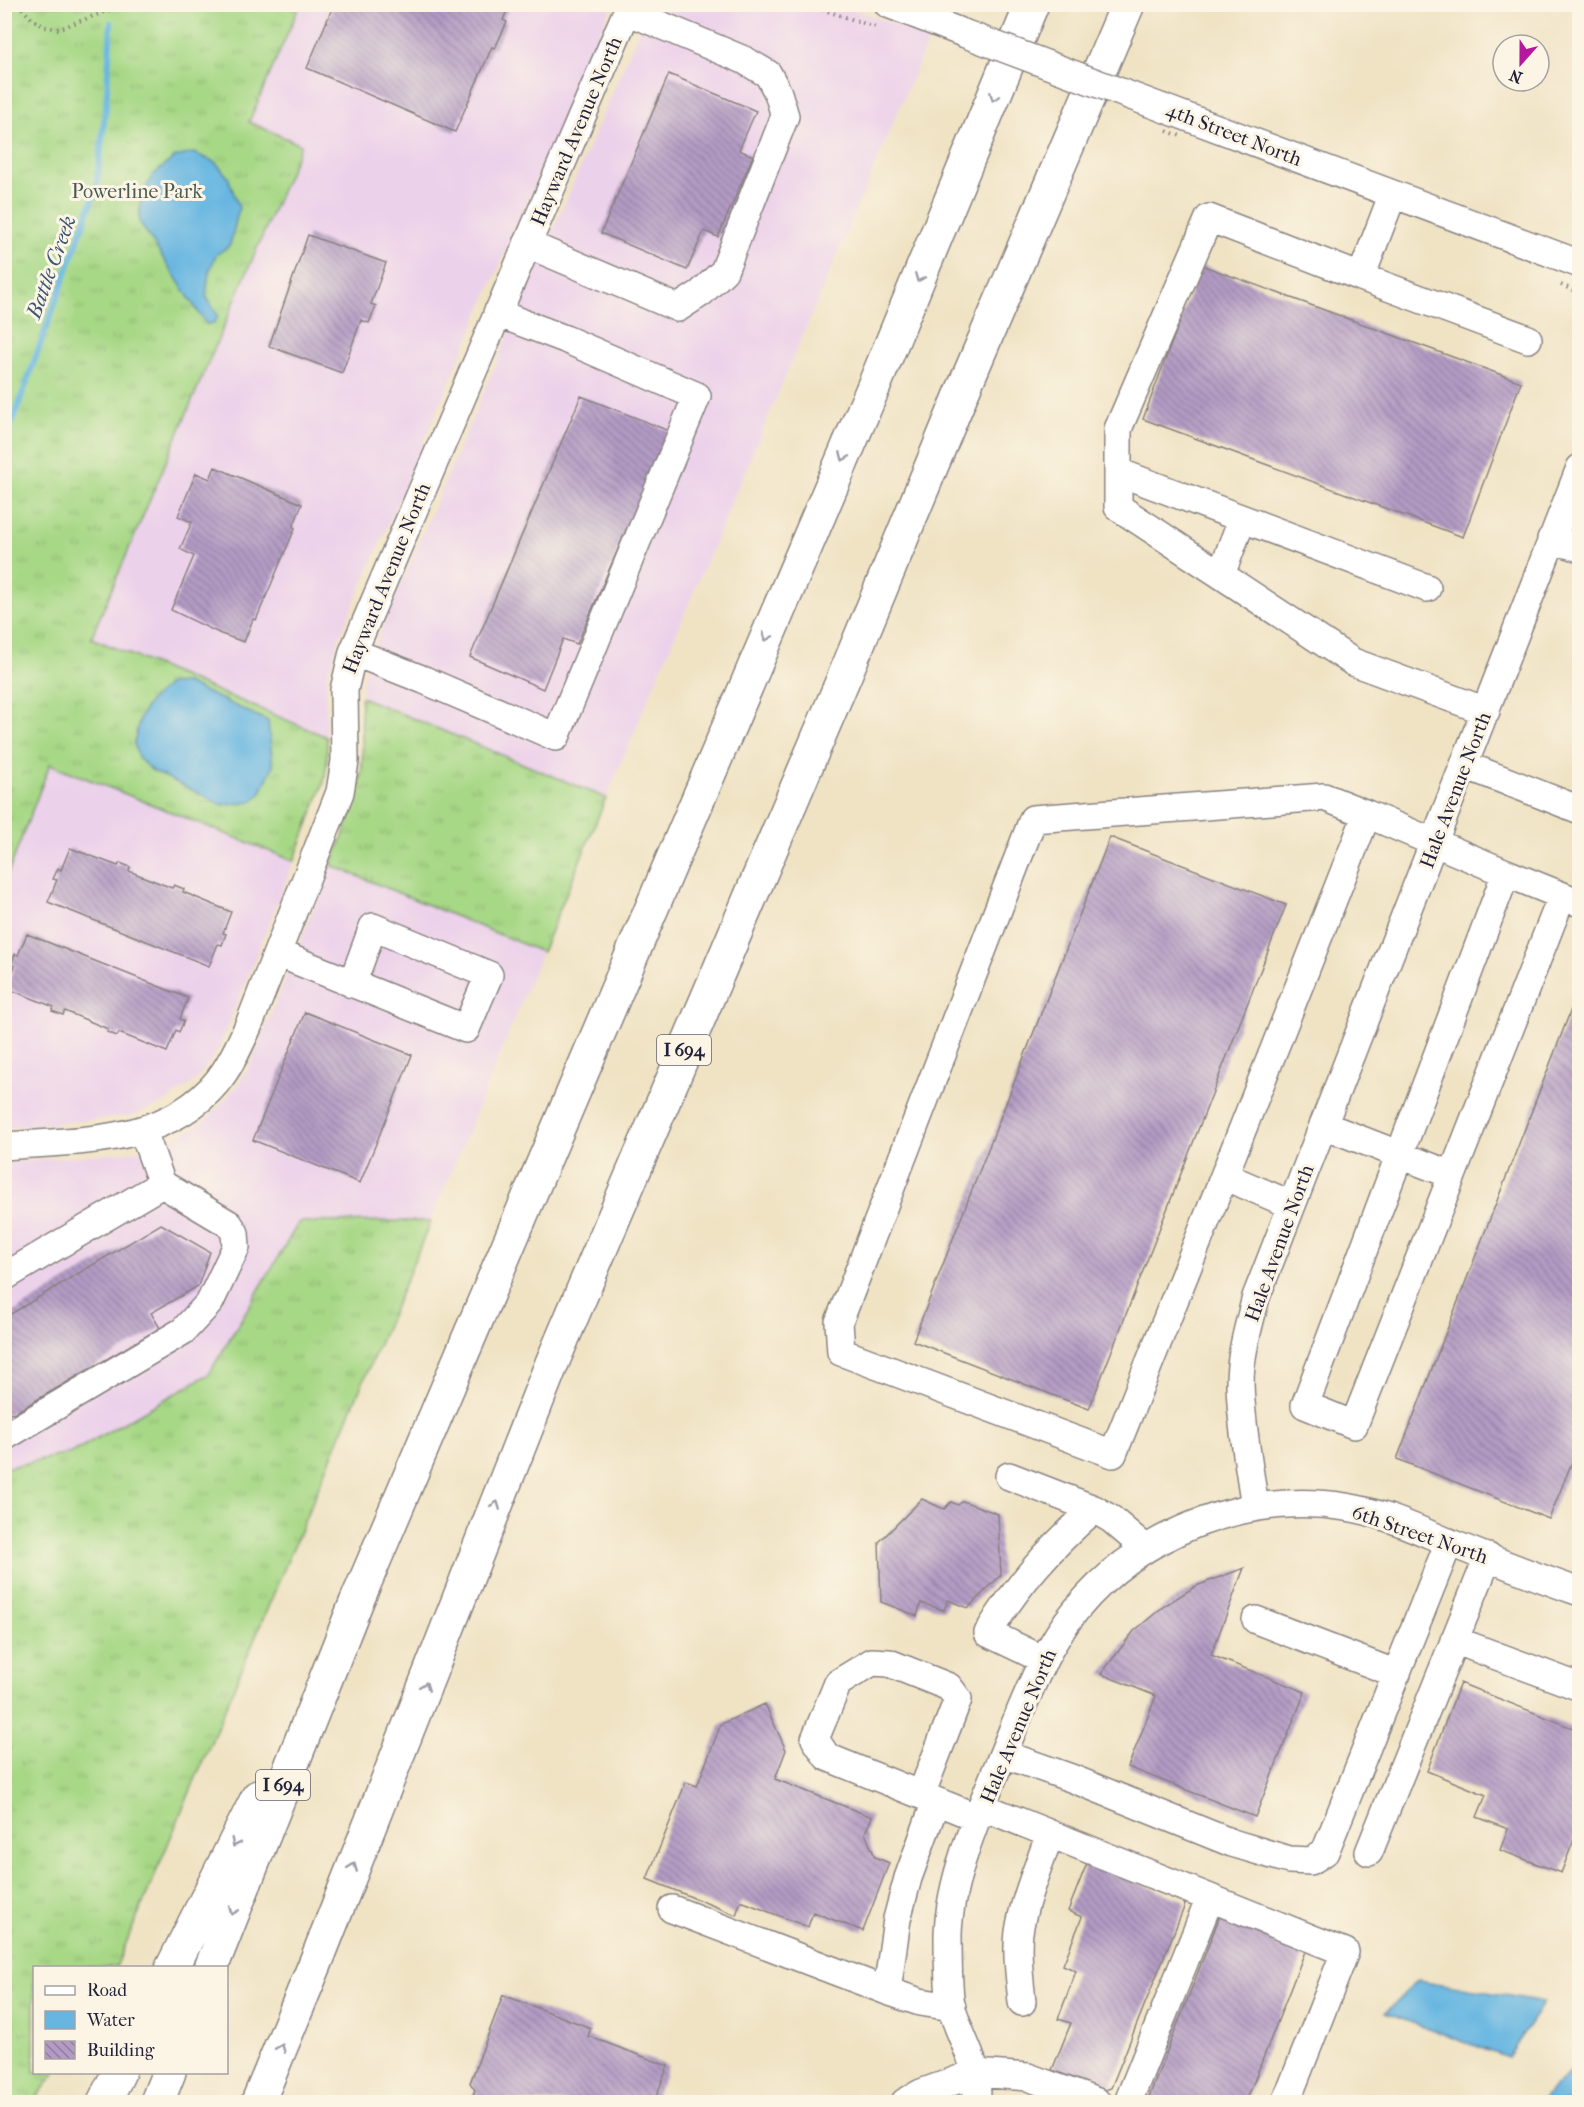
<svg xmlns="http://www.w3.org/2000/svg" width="1584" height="2107" font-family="'IM FELL French Canon',serif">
<defs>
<pattern id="grass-tufts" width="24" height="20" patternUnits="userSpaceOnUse" patternTransform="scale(1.5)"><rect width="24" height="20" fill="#a7d886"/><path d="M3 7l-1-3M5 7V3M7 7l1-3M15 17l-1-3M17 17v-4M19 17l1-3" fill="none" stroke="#8fb975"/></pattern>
<pattern id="building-back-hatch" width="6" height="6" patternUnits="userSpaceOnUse" patternTransform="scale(1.5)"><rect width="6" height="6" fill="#b39bc4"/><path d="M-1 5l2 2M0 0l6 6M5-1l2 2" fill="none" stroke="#917ea0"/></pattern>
</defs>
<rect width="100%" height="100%" fill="#fcf5e5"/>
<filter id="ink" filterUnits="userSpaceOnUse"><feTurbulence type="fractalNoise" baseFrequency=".0167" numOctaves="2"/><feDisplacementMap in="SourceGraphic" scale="12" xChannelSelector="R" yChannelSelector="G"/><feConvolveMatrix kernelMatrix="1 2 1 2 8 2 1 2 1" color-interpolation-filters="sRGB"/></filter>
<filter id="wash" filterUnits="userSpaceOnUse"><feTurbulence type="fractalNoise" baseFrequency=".008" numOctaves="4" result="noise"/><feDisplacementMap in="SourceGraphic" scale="24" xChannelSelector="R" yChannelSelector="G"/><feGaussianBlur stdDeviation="1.35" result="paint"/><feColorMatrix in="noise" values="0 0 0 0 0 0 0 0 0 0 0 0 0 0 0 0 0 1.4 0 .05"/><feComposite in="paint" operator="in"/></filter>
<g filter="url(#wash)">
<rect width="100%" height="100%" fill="#f0e3c4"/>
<path fill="#ecd1ea" d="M300,5h312l-273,633 -12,40 -1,18 1,41 -236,-98 210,-494 -52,-23z
M650,5h189l91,31 -324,762 -245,-101 3,-23 12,-32z
M50,764l244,97 -75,187 -17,25 -11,11 -31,21 -28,11 -127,12v-247z
M331,865l211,87 -111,269 -132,1 -90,152 -138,79 -66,15v-305l131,-12 34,-11 28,-15 12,-9 26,-29 15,-23z"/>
<path fill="url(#grass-tufts)" stroke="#647d60" stroke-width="1.5" d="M5,5h295l-51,117 52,23 -210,493 236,99v26l-3,19 -30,79 -244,-97 -45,117z
M361,697l245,101 -64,154 -211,-87c13,-32 28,-64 31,-98 2,-24 -2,-47 -1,-70z
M431,1221l-315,746 -82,1v104l21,1 -22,29h-28v-634l66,-15 138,-79 90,-152z"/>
<path fill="#66b6e1" stroke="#446c8e" stroke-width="1.5" d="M193,153l22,9 13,15 11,31 -9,37 -14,10 -7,17 -3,24 12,20 -4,7 -8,1 -67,-103 2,-24 12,-22 22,-18z
M186,683l82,38 5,45 -13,28 -9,8 -29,3 -71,-35 -13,-13 -4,-14 6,-26 10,-16 19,-17z
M1418,1980l126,22 -36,56 -123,-45z
M1579,2063v39h-39z"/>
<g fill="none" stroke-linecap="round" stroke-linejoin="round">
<path stroke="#66b6e1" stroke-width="6" d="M4,445l92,-255 10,-84 5,-83"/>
</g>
<g id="blocks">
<path fill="url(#building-back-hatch)" d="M334,4h176l-7,16 4,2 -12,26 -3,-1 -37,85 -148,-64z
M669,74l87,37 -17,39 14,6 -35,81 -14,-6 -17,39 -86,-37z
M308,235l78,28 -15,41 5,2 -7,17 -8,-3 -19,53 -73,-27z
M1201,265l320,117 -58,155 -320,-118z
M581,396l88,35 -92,213 -14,-5 -20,50 -73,-32z
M215,467l87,37 -9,23 2,1 -39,92 -3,-1 -9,23 -23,-8 -50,-24 23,-54 -14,-7 12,-27 -14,-6 18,-43 14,6z
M1110,837l176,68 -197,504 -176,-68z
M70,848l48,18 2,-3 10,4 -1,4 43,17 2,-3 10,4 -1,3 48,20 -8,21 3,1 -4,11 -4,-1 -9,22 -161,-64 9,-22 -4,-1 5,-11 3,2z
M27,934l161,64 -8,21 4,2 -5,11 -3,-2 -9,22 -48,-19 -2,3 -10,-4 1,-3 -43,-18 -2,4 -11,-4 2,-4 -48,-19 9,-22 -4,-1 4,-11 3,1z
M1579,989l1,453 -31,77 -152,-60z
M305,1012l107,43 -52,128 -107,-43z
M161,1224l49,28 -12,34 -47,27 9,15 -144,84 -12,2v-96z
M922,1499l22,10 7,-7 7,3 5,-4 35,13 3,61 -33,33 -20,-8 -4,10 -23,-7 -4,13 -36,-14 -2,-60z
M1244,1568l-33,87 94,37 -50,125 -127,-50 28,-71 -55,-22 33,-43 30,-25 32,-20z
M1460,1683l120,48v93l-19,49 -61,-23 8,-21 -31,-12 9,-22 -59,-24z
M765,1704l21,46 -11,29 97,38 -7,16 10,24 14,6 -26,68 -50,-19 -5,15 -67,-26 -5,14 -89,-36 39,-97 11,4 24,-62z
M1087,1863l95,37 3,5 -74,183 -6,2 -53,-20 19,-47 -13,-4 18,-48 -13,-6 19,-48 -14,-6z
M1220,1916l86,33 -60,153h-99z
M503,1995l88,33 -3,8 80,30 -14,36h-184l5,-12 -5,-7z"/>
</g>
</g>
<g filter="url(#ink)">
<use href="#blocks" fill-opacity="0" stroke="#898280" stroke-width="1.5"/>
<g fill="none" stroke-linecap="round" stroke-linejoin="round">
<defs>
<path id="minor" d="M888,4l75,29
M1163,108l417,156
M1389,204l-28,73 -152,-59 -91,211v78l235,155 133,49
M527,244l151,64 23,-15 23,-22 61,-155 -7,-23 -10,-19 -24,-14 -117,-49
M1361,277l167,62
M1118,472l309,116
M1551,539l29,9
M1221,575l21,-56
M353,652l71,28 132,57 141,-341 -132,-57 -68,-26
M1465,765l115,45
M1367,814l139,59
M1562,896l-208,529 -49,-20 201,-532 74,30
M277,953l189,76 23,-54 -116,-48 -21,57
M1323,1125l129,50
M4,1146c74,-6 161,-1 213,-64 14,-17 24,-39 33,-60l90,-230 5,-31 -1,-71 9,-38 277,-648
M1224,1176l143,-362 -43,-17 -291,22 -194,503 2,30 272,102 111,-278 68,29
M4,1277l158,-93
M4,1437l179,-106 27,-29 26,-55 -1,-14 -6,-9 -67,-40 -19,-53
M1009,1476l85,33 17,10 34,29
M1255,1507c-6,-41 -14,-83 -15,-124 0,-29 9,-58 16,-86l324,-829
M1256,1620l141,54
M1454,1640l126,47
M1044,1660l-56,-27c31,-51 62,-85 106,-124
M1003,1754l68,24 161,65 57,17 22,1 14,-9 124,-310
M921,1795l37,-96 -9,-12 -60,-24 -17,-1 -34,21 -23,56 12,18 151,61
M983,1807l362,145 -59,150
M1369,1852l119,-295
M672,1909l215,82 33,11 32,5
M887,1991l10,-72 11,-41 28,-77
M1022,2002c-2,-23 -6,-47 -3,-70 5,-33 20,-67 31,-98
M905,2102l16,-9 55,-20 52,4 69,25
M977,2102c0,-10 0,-22 -2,-32 -6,-20 -17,-40 -23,-61 -4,-14 -4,-58 -4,-75 2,-66 41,-143 65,-205 17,-41 34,-84 63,-119 64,-78 170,-119 270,-103 34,5 66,20 97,33 45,18 91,36 137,52
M1128,2102l82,-204"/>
<path id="highway" d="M172,1968l86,-171
M211,1968l145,-365 518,-1217 158,-382
M104,2102l15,-30
M157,2102l12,-30
M258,2102l58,-140 236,-599 293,-688 118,-285 165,-386"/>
</defs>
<use href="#minor" stroke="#898280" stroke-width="30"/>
<use href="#highway" stroke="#898280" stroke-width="36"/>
<path stroke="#898280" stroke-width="4" stroke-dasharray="1.5 4.5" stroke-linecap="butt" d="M18,4l14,15 13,8 14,2 66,-25
M805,4l74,24
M1561,285l19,8"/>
<use href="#minor" stroke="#fff" stroke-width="27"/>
<use href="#highway" stroke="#fff" stroke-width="33"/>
<defs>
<path id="minor-bridge" d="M963,33l200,75"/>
</defs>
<use href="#minor-bridge" stroke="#898280" stroke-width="30" stroke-linecap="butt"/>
<path stroke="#898280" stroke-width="4" stroke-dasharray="1.5 4.5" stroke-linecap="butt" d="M1167,131l16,6"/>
<use href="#minor-bridge" stroke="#fff" stroke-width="27"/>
</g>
<defs><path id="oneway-chevron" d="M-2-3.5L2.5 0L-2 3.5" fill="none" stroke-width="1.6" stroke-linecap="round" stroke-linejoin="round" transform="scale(1.5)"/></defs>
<g stroke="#9c9ca7">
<use href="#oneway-chevron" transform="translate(994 97) rotate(112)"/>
<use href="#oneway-chevron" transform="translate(919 278) rotate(112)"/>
<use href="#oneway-chevron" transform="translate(844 457) rotate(113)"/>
<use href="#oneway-chevron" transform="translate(767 637) rotate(113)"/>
<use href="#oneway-chevron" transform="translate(496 1505) rotate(-69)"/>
<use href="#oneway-chevron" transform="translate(425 1686) rotate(-69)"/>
<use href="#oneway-chevron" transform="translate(235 1843) rotate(117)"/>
<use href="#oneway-chevron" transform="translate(353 1867) rotate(-69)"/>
<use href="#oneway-chevron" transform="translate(233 1911) rotate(112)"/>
<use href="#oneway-chevron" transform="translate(281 2048) rotate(-68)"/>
</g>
</g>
<g text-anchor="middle" stroke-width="6" stroke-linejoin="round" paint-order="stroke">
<g fill="#fcf5e5" stroke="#63616e" stroke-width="1.5">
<rect x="657" y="1035" width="54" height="30" rx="4.5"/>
<rect x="256" y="1770" width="54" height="30" rx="4.5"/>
</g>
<g font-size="18" font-weight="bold" fill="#22223b">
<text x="684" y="1056">I 694</text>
<text x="283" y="1791">I 694</text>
</g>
<g font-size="20" fill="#22223b" stroke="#fcf5e5">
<text transform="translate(576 131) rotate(-67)" y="7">Hayward Avenue North</text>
<text transform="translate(1234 134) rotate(21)" y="7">4th Street North</text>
<text transform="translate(386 578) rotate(-68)" y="7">Hayward Avenue North</text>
<text transform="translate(1455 790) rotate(-69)" y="7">Hale Avenue North</text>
<text transform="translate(1279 1243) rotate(-70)" y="7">Hale Avenue North</text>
<text transform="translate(1420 1534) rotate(19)" y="7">6th Street North</text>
<text transform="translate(1018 1726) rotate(-67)" y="7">Hale Avenue North</text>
</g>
<g font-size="20" fill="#4a5952" stroke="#fcf5e5">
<text x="137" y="198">Powerline Park</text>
</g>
<g font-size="21" font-style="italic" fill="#3a5675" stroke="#fcf5e5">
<text transform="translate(51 267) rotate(-70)" y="7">Battle Creek</text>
</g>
</g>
<rect width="1584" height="2107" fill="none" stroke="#fcf5e5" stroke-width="24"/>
<rect x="33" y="1966" width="195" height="108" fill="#fcf5e5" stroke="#a5a1a1" stroke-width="1.5"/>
<rect x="45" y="1986" width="30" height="9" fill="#ffffff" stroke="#a5a1a1" stroke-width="1.5"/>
<text x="87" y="1996" font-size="18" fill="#22223b">Road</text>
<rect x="45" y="2011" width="30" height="18" fill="#66b6e1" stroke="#a5a1a1" stroke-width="1.5"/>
<text x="87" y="2026" font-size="18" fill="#22223b">Water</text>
<rect x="45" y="2041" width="30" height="18" fill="url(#building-back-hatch)" stroke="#a5a1a1" stroke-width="1.5"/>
<text x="87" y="2056" font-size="18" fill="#22223b">Building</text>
<g transform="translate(1521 63) rotate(201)"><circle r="28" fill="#fcf5e5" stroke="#a5a1a1" stroke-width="1.5"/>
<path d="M0-4.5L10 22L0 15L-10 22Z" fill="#b5179e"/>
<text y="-9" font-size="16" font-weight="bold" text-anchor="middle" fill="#22223b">N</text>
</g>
</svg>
